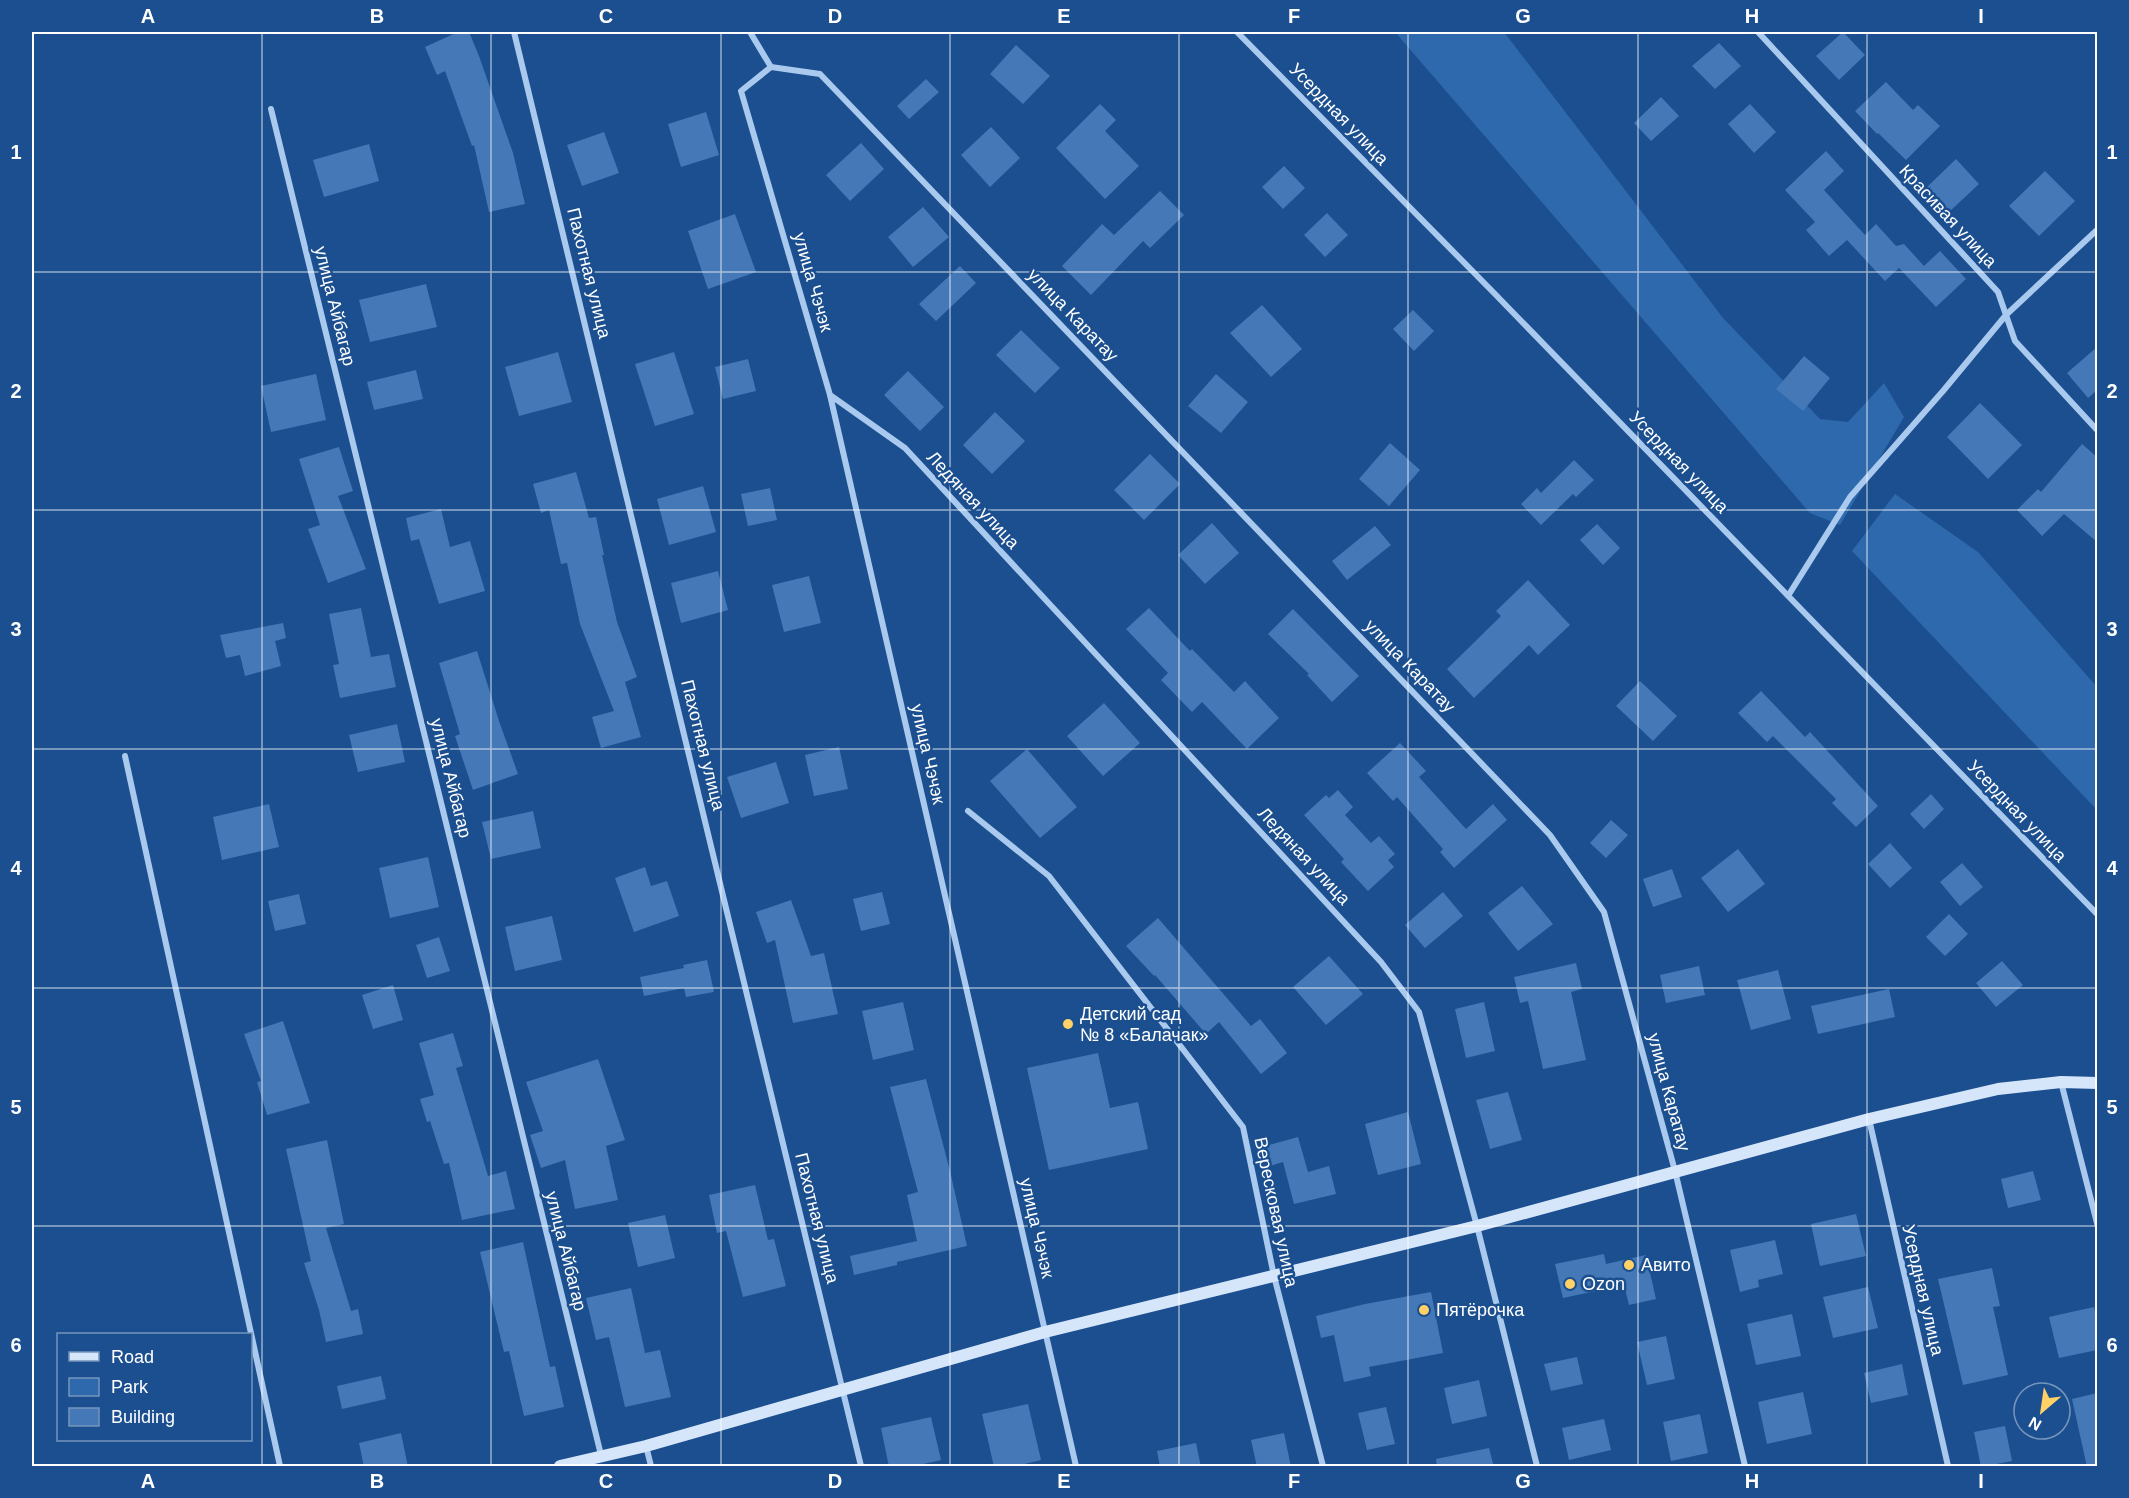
<svg xmlns="http://www.w3.org/2000/svg" width="2129" height="1498" font-family="Helvetica,sans-serif">
<rect width="100%" height="100%" fill="#1b4f8f"/>
<path fill="#2e69ad" d="M1395,32h109l219,286 97,101 28,3 36,-39 20,34 -64,108 -30,-12z
M1895,494l83,58 119,135v123l-245,-259z"/>
<path fill="#4478b7" d="M458,32h11l10,24 34,97 12,51 -36,8 -15,-67 -2,1 -27,-75 -8,4 -12,-28z
M1843,32l22,23 -26,25 -23,-24z
M1719,43l22,23 -26,23 -23,-23z
M1016,45l34,31 -27,28 -33,-30z
M926,79l13,13 -30,27 -12,-13z
M1886,82l27,28 5,-5 22,21 -34,34 -28,-27 -1,1 -22,-23z
M1661,97l18,19 -28,25 -17,-18z
M1100,104l16,16 -11,11 34,35 -34,33 -49,-51z
M1750,104l26,28 -22,21 -26,-29z
M706,112l13,43 -38,12 -13,-43z
M991,127l29,31 -30,29 -29,-32z
M604,132l15,41 -37,13 -15,-41z
M861,143l23,26 -34,32 -24,-26z
M369,144l10,37 -55,16 -11,-37z
M1826,151l18,20 -20,19 41,45 11,-11 20,22 8,-2 20,22 16,-15 26,28 -30,28 -37,-39 -14,13 -38,-41 -18,16 -23,-26 9,-8 -30,-32z
M1956,159l23,25 -30,28 -23,-24z
M1284,166l21,22 -22,21 -21,-22z
M2045,171l30,30 -36,35 -30,-30z
M1160,191l24,24 -34,33 -7,-7 -52,54 -29,-29 40,-42 12,11z
M923,207l26,30 -36,30 -25,-30z
M1327,213l21,22 -23,22 -21,-22z
M735,214l21,58 -48,17 -20,-58z
M960,266l16,17 -40,38 -17,-17z
M426,284l11,43 -67,15 -11,-42z
M1262,305l40,44 -31,28 -41,-44z
M1413,310l21,21 -20,20 -21,-22z
M1021,330l39,38 -25,25 -39,-38z
M2097,347v43l-9,8 -21,-25z
M558,352l14,50 -53,14 -14,-49z
M674,352l20,62 -39,12 -20,-62z
M1804,356l26,22 -27,33 -27,-22z
M748,359l8,32 -33,8 -8,-32z
M416,370l7,29 -49,11 -7,-28z
M908,371l36,36 -24,24 -36,-36z
M316,374l10,46 -55,12 -10,-46z
M1216,374l32,28 -27,31 -33,-27z
M1980,403l42,42 -34,34 -41,-42z
M995,412l30,29 -33,33 -29,-29z
M1390,443l30,27 -31,36 -30,-27z
M2082,444l15,13v85l-33,-28 -22,22 -25,-26 21,-21 3,3z
M339,447l14,44 -15,5 28,73 -38,14 -20,-54 12,-4 -21,-66z
M1150,454l30,30 -36,36 -30,-30z
M1574,460l20,20 -18,17 -3,-3 -32,31 -20,-21 16,-16 4,5z
M576,472l13,46 7,-1 8,38h-2l15,67 20,55 -12,5 16,55 -40,11 -9,-31 22,-6 -34,-87 -13,-61 -6,1 -12,-54 -8,3 -8,-29z
M703,486l13,46 -47,13 -12,-46z
M770,488l7,32 -29,6 -7,-32z
M441,509l9,38 20,-6 15,50 -46,13 -20,-65 -8,2 -5,-23z
M1212,523l27,30 -34,31 -27,-29z
M1597,524l23,24 -17,17 -23,-25z
M1375,526l16,19 -44,35 -15,-19z
M718,571l10,39 -47,13 -10,-40z
M809,576l12,47 -37,9 -12,-47z
M1528,580l42,45 -32,30 -9,-10 -55,53 -27,-29 54,-53 -5,-5z
M361,608l10,49 18,-3 7,33 -56,11 -7,-33 6,-1 -10,-50z
M1149,608l41,43 2,-2 42,43 11,-11 34,37 -32,31 -45,-47 -10,10 -31,-32 7,-7 -42,-44z
M1293,609l66,67 -27,26 -25,-27 2,-1 -41,-40z
M283,623l3,15 -11,3 6,25 -36,10 -5,-21 -14,3 -6,-23z
M477,651l22,70 19,53 -45,16 -18,-54 5,-2 -21,-71z
M1640,681l37,35 -24,25 -37,-35z
M1761,691l44,46 5,-5 68,74 -22,21 -24,-24 4,-4 -63,-63 -6,6 -29,-29z
M1104,703l36,40 -37,33 -36,-40z
M397,724l8,38 -47,10 -9,-37z
M1400,743l26,28 -7,6 47,52 27,-25 14,16 -53,48 -14,-16 3,-3 -46,-52 -4,4 -26,-28z
M839,747l9,42 -34,7 -9,-41z
M1027,749l50,58 -37,31 -50,-57z
M776,762l13,41 -48,15 -14,-41z
M1338,790l15,17 -8,8 26,28 8,-7 16,18 -7,6 6,7 -26,24 -27,-29 3,-3 -40,-44 22,-20 3,3z
M1931,794l13,15 -20,20 -14,-15z
M269,804l10,43 -57,13 -9,-43z
M533,811l8,37 -50,11 -9,-37z
M1611,820l17,15 -22,23 -16,-15z
M1890,843l22,25 -22,20 -22,-24z
M1738,849l27,35 -37,28 -27,-34z
M428,857l11,50 -49,11 -11,-50z
M1962,863l21,24 -23,19 -20,-24z
M645,867l6,19 16,-5 12,35 -45,16 -19,-54z
M1672,869l10,28 -29,10 -10,-28z
M1522,886l31,38 -35,27 -30,-38z
M882,892l8,32 -29,7 -8,-32z
M1443,892l20,24 -38,32 -20,-23z
M299,894l7,30 -31,7 -7,-30z
M791,900l20,56 13,-3 14,61 -45,9 -18,-83 -8,3 -11,-31z
M1949,914l19,20 -23,22 -19,-19z
M552,916l10,44 -47,11 -10,-44z
M1158,918l93,108 9,-7 27,34 -26,21 -42,-52 -13,12 -51,-59 -1,1 -28,-30z
M439,937l11,34 -23,7 -11,-33z
M1329,956l34,38 -37,31 -33,-38z
M707,960l7,32 -28,5 -2,-9 -40,8 -4,-19 44,-9 -1,-3z
M2002,961l21,24 -27,22 -20,-24z
M1576,963l6,26 -11,3 15,68 -43,9 -15,-68 -8,2 -6,-26z
M1699,966l6,29 -39,8 -6,-28z
M1778,970l13,49 -40,11 -14,-50z
M393,985l10,35 -30,9 -11,-34z
M1889,989l6,28 -77,17 -7,-28z
M903,1002l11,48 -41,10 -11,-49z
M1484,1002l11,49 -29,7 -11,-49z
M283,1021l27,82 -43,12 -10,-33 4,-1 -17,-47z
M453,1033l10,33 -7,2 32,108 18,-5 9,38 -53,11 -13,-57 -5,1 -14,-43 -3,1 -7,-23 14,-4 -15,-52z
M1098,1053l12,55 28,-6 10,47 -99,21 -22,-102z
M598,1059l27,81 -19,6 12,54 -43,9 -10,-49 -24,8 -11,-33 13,-4 -17,-49z
M926,1079l24,92 17,75 -70,16v3l-43,10 -4,-19 67,-15 -10,-46 11,-3 -28,-105z
M1508,1092l14,48 -32,9 -14,-49z
M1408,1112l13,52 -43,11 -13,-51z
M1298,1137l10,35 21,-6 7,28 -42,10 -11,-42 -13,4 -5,-20z
M327,1140l17,84 -18,4 25,83 7,-2 5,25 -37,8 -7,-32 -15,-47 7,-2 -25,-112z
M2033,1171l8,29 -33,8 -7,-29z
M755,1185l13,55 6,-1 12,47 -43,11 -17,-66 -9,2 -8,-38z
M1856,1214l10,42 -46,10 -9,-42z
M665,1215l10,43 -37,9 -10,-44z
M1775,1240l8,34 -25,6 1,7 -19,5 -10,-42z
M523,1242l27,125 5,-1 9,41 -40,9 -15,-65 -5,1 -24,-100z
M1604,1254l2,10 40,-9 10,44 -27,6 -5,-20 -61,13 -8,-34z
M1992,1268l8,38 -7,1 15,68 -45,10 -25,-106z
M1868,1287l10,41 -45,10 -10,-41z
M631,1288l14,65 15,-3 11,47 -46,10 -16,-70 -13,3 -10,-42z
M1431,1292l12,61 -74,14 2,9 -27,6 -10,-47 -13,3 -5,-22 49,-12z
M2094,1307l3,14v29l-38,8 -10,-41z
M1792,1314l9,42 -45,9 -9,-41z
M1666,1336l9,43 -28,6 -10,-43z
M1577,1357l6,27 -32,7 -7,-27z
M1902,1364l6,31 -37,8 -7,-30z
M381,1376l5,23 -44,10 -5,-23z
M1479,1380l8,36 -35,8 -8,-36z
M1803,1392l9,42 -45,10 -9,-42z
M2097,1393v74h-10l-15,-68z
M1028,1404l13,56 -29,7h-18l-12,-53z
M1386,1407l9,37 -28,6 -9,-37z
M1700,1414l8,39 -37,8 -8,-39z
M931,1417l10,43 -31,7h-21l-8,-39z
M1604,1419l7,31 -42,10 -7,-32z
M2005,1426l7,35 -31,6 -7,-35z
M401,1433l7,34h-44l-5,-24z
M1284,1433l7,34h-34l-6,-27z
M1196,1443l5,24h-41l-3,-16z
M1489,1448l5,19h-57l-1,-8z"/>
<g fill="none" stroke-linecap="round" stroke-linejoin="round">
<path stroke="#a9c9ee" stroke-width="6" d="M514,32l347,1434
M750,32l21,35
M1237,32l257,261 604,622
M1758,32l240,260 17,49 83,90
M771,67l49,7 730,761 54,77 71,259 70,295
M771,67l-30,24 89,304 246,1071
M271,109l330,1346
M830,395l75,53 476,514 38,50 58,214 60,240
M1788,596l62,-99 93,-106 63,-76 92,-86
M125,756l155,710
M968,811l81,65 194,251 31,149 49,190
M2061,1082l37,145
M1869,1119l79,347
M646,1446l5,20"/>
<path stroke="#d6e6fa" stroke-width="12" d="M560,1466l86,-20 399,-114 432,-106 392,-107 129,-30 63,-7 37,1"/>
</g>
<path fill="none" stroke="#fff" stroke-width="1.5" stroke-opacity="0.55" d="M262,32v1434M491,32v1434M721,32v1434M950,32v1434M1179,32v1434M1408,32v1434M1638,32v1434M1867,32v1434M32,272h2066M32,510h2066M32,749h2066M32,988h2066M32,1226h2066"/>
<g fill="#ffd166" stroke="#1b4f8f" stroke-width="2">
<circle cx="1068" cy="1024" r="6"/>
<circle cx="1629" cy="1265" r="6"/>
<circle cx="1570" cy="1284" r="6"/>
<circle cx="1424" cy="1310" r="6"/>
</g>
<g text-anchor="middle" stroke-width="5" stroke-linejoin="round" paint-order="stroke">
<g font-size="18" fill="#fff" stroke="#1b4f8f">
<text transform="translate(1339 114) rotate(46)" y="6">Усердная улица</text>
<text transform="translate(1948 216) rotate(47)" y="6">Красивая улица</text>
<text transform="translate(589 273) rotate(76)" y="6">Пахотная улица</text>
<text transform="translate(813 282) rotate(74)" y="6">улица Чэчэк</text>
<text transform="translate(335 306) rotate(76)" y="6">улица Айбагар</text>
<text transform="translate(1073 315) rotate(46)" y="6">улица Каратау</text>
<text transform="translate(1679 462) rotate(46)" y="6">Усердная улица</text>
<text transform="translate(973 500) rotate(47)" y="6">Ледяная улица</text>
<text transform="translate(1410 666) rotate(46)" y="6">улица Каратау</text>
<text transform="translate(703 745) rotate(76)" y="6">Пахотная улица</text>
<text transform="translate(928 754) rotate(77)" y="6">улица Чэчэк</text>
<text transform="translate(451 778) rotate(76)" y="6">улица Айбагар</text>
<text transform="translate(2017 811) rotate(46)" y="6">Усердная улица</text>
<text transform="translate(1304 856) rotate(47)" y="6">Ледяная улица</text>
<text transform="translate(1669 1092) rotate(75)" y="6">улица Каратау</text>
<text transform="translate(1276 1212) rotate(78)" y="6">Вересковая улица</text>
<text transform="translate(817 1218) rotate(76)" y="6">Пахотная улица</text>
<text transform="translate(1037 1228) rotate(77)" y="6">улица Чэчэк</text>
<text transform="translate(566 1251) rotate(76)" y="6">улица Айбагар</text>
<text transform="translate(1923 1290) rotate(77)" y="6">Усердная улица</text>
</g>
<g font-size="18" fill="#fff" stroke="#1b4f8f" text-anchor="start">
<text x="1080" y="1020">Детский сад<tspan x="1080" dy="21">№ 8 «Балачак»</tspan></text>
<text x="1641" y="1271">Авито</text>
<text x="1582" y="1290">Ozon</text>
<text x="1436" y="1316">Пятёрочка</text>
</g>
</g>
<rect width="2129" height="1498" fill="none" stroke="#1b4f8f" stroke-width="66"/>
<rect x="57" y="1333" width="195" height="108" fill="#1b4f8f" stroke="#7695bc" stroke-width="1.5"/>
<rect x="69" y="1352" width="30" height="9" fill="#d6e6fa" stroke="#7695bc" stroke-width="1.5"/>
<text x="111" y="1363" font-size="18" fill="#ffffff">Road</text>
<rect x="69" y="1378" width="30" height="18" fill="#2e69ad" stroke="#7695bc" stroke-width="1.5"/>
<text x="111" y="1393" font-size="18" fill="#ffffff">Park</text>
<rect x="69" y="1408" width="30" height="18" fill="#4478b7" stroke="#7695bc" stroke-width="1.5"/>
<text x="111" y="1423" font-size="18" fill="#ffffff">Building</text>
<g transform="translate(2042 1411) rotate(209)"><circle r="28" fill="#1b4f8f" stroke="#7695bc" stroke-width="1.5"/>
<path d="M0-4.5L10 22L0 15L-10 22Z" fill="#ffd166"/>
<text y="-9" font-size="16" font-weight="bold" text-anchor="middle" fill="#ffffff">N</text>
</g>
<rect x="33" y="33" width="2063" height="1432" fill="none" stroke="#fff" stroke-width="2"/>
<g font-size="20" text-anchor="middle" font-weight="bold" fill="#fff">
<text x="148" y="23">A</text>
<text x="377" y="23">B</text>
<text x="606" y="23">C</text>
<text x="835" y="23">D</text>
<text x="1064" y="23">E</text>
<text x="1294" y="23">F</text>
<text x="1523" y="23">G</text>
<text x="1752" y="23">H</text>
<text x="1981" y="23">I</text>
<text x="16" y="159">1</text>
<text x="2112" y="159">1</text>
<text x="16" y="398">2</text>
<text x="2112" y="398">2</text>
<text x="16" y="636">3</text>
<text x="2112" y="636">3</text>
<text x="16" y="875">4</text>
<text x="2112" y="875">4</text>
<text x="16" y="1114">5</text>
<text x="2112" y="1114">5</text>
<text x="16" y="1352">6</text>
<text x="2112" y="1352">6</text>
<text x="148" y="1488">A</text>
<text x="377" y="1488">B</text>
<text x="606" y="1488">C</text>
<text x="835" y="1488">D</text>
<text x="1064" y="1488">E</text>
<text x="1294" y="1488">F</text>
<text x="1523" y="1488">G</text>
<text x="1752" y="1488">H</text>
<text x="1981" y="1488">I</text>
</g>
</svg>
